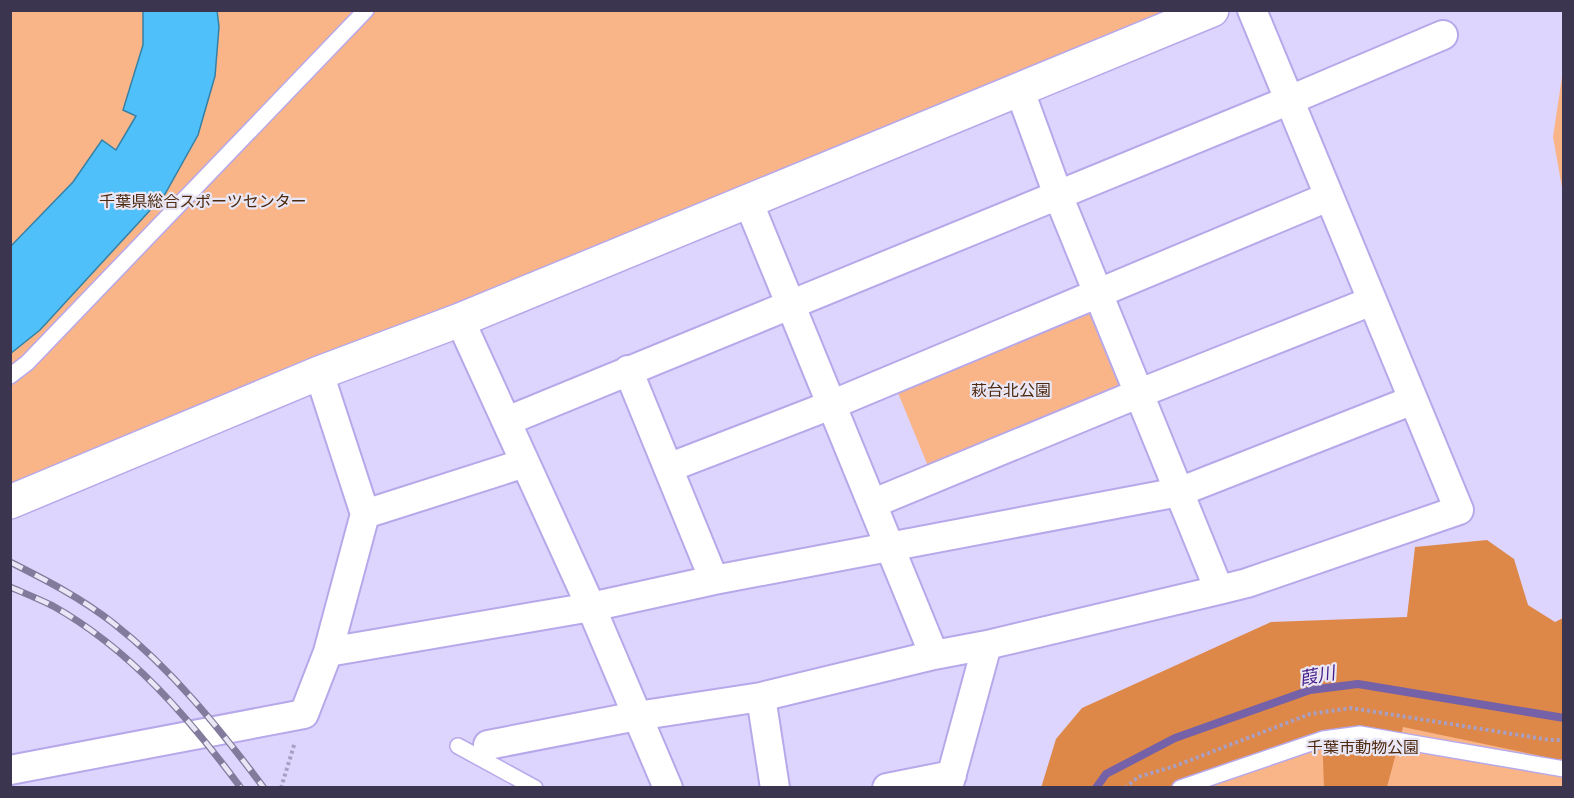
<svg xmlns="http://www.w3.org/2000/svg" width="1574" height="798" font-family="Mulish,'Noto Sans JP',sans-serif">
<rect width="100%" height="100%" fill="#ded5fe"/>
<path fill="#f9b587" d="M11,10l1158,1 -1158,476z
M1563,70l1,123h-1l-10,-56z
M1092,309l34,82 -196,80 -34,-83z
M1361,706l202,45v36l-389,1 75,-42z"/>
<path fill="#dd8748" d="M1487,540l27,19 14,46 27,17 8,-4 1,141 -4,1 -157,-33 -16,60h-63l-2,-56 -90,30 -54,26 -137,1 15,-49 26,-31 189,-86 136,-5 8,-70z"/>
<g fill="none" stroke-linecap="round" stroke-linejoin="round">
<path stroke="#7461a8" stroke-width="8" d="M1096,788l10,-14 69,-36 135,-48 48,-6 206,34"/>
</g>
<path fill="#4fc0fa" stroke="#3680a6" stroke-width="1.5" d="M143,10h74l2,17 -4,49 -17,59 -33,59 -125,136 -30,24v-107l63,-65 29,-42 14,10 20,-34 -13,-6 20,-65z"/>
<g fill="none" stroke-linecap="round" stroke-linejoin="round">
<defs>
<path id="service" d="M10,376l17,-13 339,-353
M458,746l77,42
M1180,788l143,-49 37,-5 204,35"/>
<path id="minor" d="M1020,91l38,104 161,395
M748,201c62,151 125,302 186,454
M460,320l131,287 77,181
M628,370l86,210
M507,421l783,-321 153,-65
M668,468l163,-63 497,-208
M874,503l266,-110 232,-92
M365,514l160,-51
M328,652l263,-45 123,-27 465,-88 234,-92
M761,697l14,91
M488,745l149,-29 124,-19 173,-42 53,-10 232,-55 28,-7 212,-73 -207,-500
M10,770l294,-56 24,-62 37,-138 -46,-141
M887,788l65,-13
M948,788l39,-143"/>
<path id="tertiary" d="M10,502l309,-129 141,-53 752,-310"/>
</defs>
<use href="#service" stroke="#b7a8ea" stroke-width="18"/>
<use href="#minor" stroke="#b7a8ea" stroke-width="32"/>
<use href="#tertiary" stroke="#b7a8ea" stroke-width="36"/>
<path stroke="#a8a0c4" stroke-width="4" stroke-dasharray="3 3" stroke-linecap="butt" d="M281,788l14,-46
M1125,788l13,-11 37,-11 135,-52 41,-6 199,32h14"/>
<use href="#service" stroke="#fff" stroke-width="15"/>
<use href="#minor" stroke="#fff" stroke-width="28"/>
<use href="#tertiary" stroke="#fff" stroke-width="33"/>
<defs>
<path id="rail" d="M10,562c36,18 71,36 103,61 59,46 106,105 151,165
M10,587c14,6 29,12 43,19 77,43 136,112 188,182"/>
</defs>
<use href="#rail" stroke="#837b9c" stroke-width="7"/>
<use href="#rail" stroke="#e9e7f5" stroke-width="4.5" stroke-dasharray="14" stroke-linecap="butt"/>
</g>
<g text-anchor="middle" stroke-width="4.5" stroke-linejoin="round" paint-order="stroke">
<g font-size="16" fill="#4d2a10" stroke="#e9e7f5">
<text x="203" y="207">千葉県総合スポーツセンター</text>
<text x="1011" y="396">萩台北公園</text>
<text x="1363" y="753">千葉市動物公園</text>
</g>
<g font-size="18" font-style="italic" fill="#471e87" stroke="#e9e7f5">
<text transform="translate(1317 676) rotate(-11)" y="6">葭川</text>
</g>
</g>
<rect width="1574" height="798" fill="none" stroke="#3c3550" stroke-width="24"/>
</svg>
